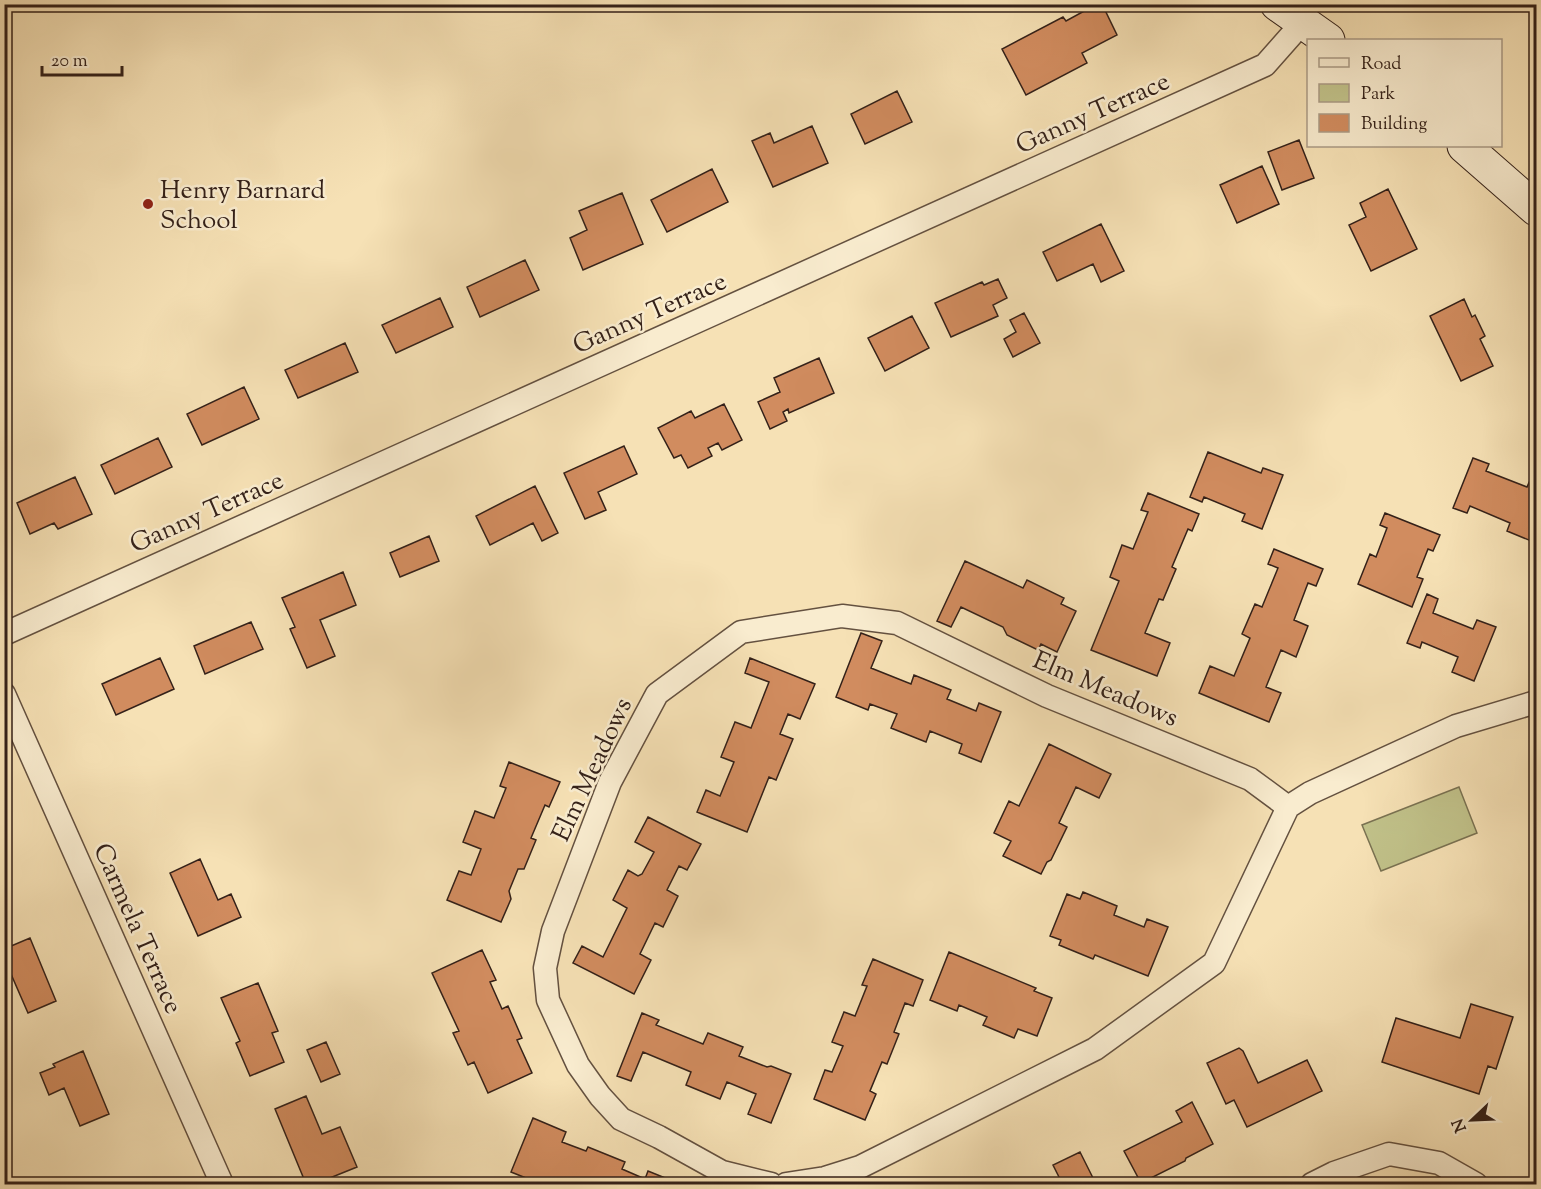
<svg xmlns="http://www.w3.org/2000/svg" width="1541" height="1189" font-family="'Sorts Mill Goudy',serif">
<rect width="100%" height="100%" fill="#f6e1b5"/>
<filter id="stains"><feTurbulence type="fractalNoise" baseFrequency=".00333" numOctaves="4"/><feColorMatrix values="0 0 0 0 .2 0 0 0 0 .09 0 0 0 0 .02 0 0 0 .5 -.17"/></filter>
<radialGradient id="worn" r=".72"><stop offset=".6" stop-color="#630" stop-opacity="0"/><stop offset="1" stop-color="#630" stop-opacity=".3"/></radialGradient>
<path fill="#c1c28a" stroke="#7a7252" stroke-width="1.5" d="M1459,787l18,46 -96,38 -19,-46z"/>
<path fill="#d18c5f" stroke="#342119" stroke-width="1.5" d="M1097,4h5l15,31 -35,18 5,10 -61,32 -24,-46 61,-32 3,4z
M897,91l15,31 -47,22 -14,-30z
M812,126l16,37 -55,24 -21,-46 18,-8 4,10z
M1299,140l15,38 -32,12 -14,-38z
M1262,166l17,38 -42,19 -17,-38z
M712,169l16,33 -61,30 -16,-32z
M1388,189l29,60 -46,22 -22,-46 17,-8 -6,-14z
M622,193l21,51 -60,26 -13,-32 17,-8 -8,-19z
M1101,224l23,47 -23,11 -8,-18 -36,17 -14,-29z
M525,260l14,30 -59,27 -13,-30z
M998,279l9,19 -14,7 5,11 -47,21 -16,-34 47,-21 2,3z
M440,298l13,29 -57,26 -14,-28z
M1464,299l8,18 3,-2 10,21 -5,3 13,27 -32,15 -31,-65z
M1024,313l16,30 -27,14 -9,-18 12,-7 -6,-12z
M912,316l17,32 -44,23 -17,-33z
M345,343l13,29 -60,26 -13,-28z
M819,358l15,35 -45,20 -1,-4 -5,3 4,9 -17,8 -12,-27 22,-10 -6,-14z
M244,387l15,32 -57,26 -15,-31z
M724,404l18,36 -20,10 -4,-7 -10,5 4,8 -24,12 -7,-13 -7,3 -16,-30 33,-17 4,7z
M158,438l14,29 -57,27 -14,-29z
M624,446l13,28 -39,18 8,18 -21,9 -21,-46z
M1208,452l53,21 2,-5 20,7 -21,54 -20,-8 3,-7 -41,-17 -2,5 -12,-5z
M1473,458l16,6 -3,7 41,16 4,-9 5,3v62l-29,-12 3,-8 -40,-17 -3,7 -14,-5z
M75,477l17,37 -34,15 -4,-6 -24,11 -13,-31z
M535,486l23,47 -16,8 -9,-18 -43,22 -14,-29z
M1148,493l51,21 -7,17 -4,-2 -16,38 4,2 -13,31 -4,-1 -14,34 25,10 -13,33 -66,-26 28,-69 -9,-4 12,-32 11,4 15,-37 -7,-2z
M1385,513l55,22 -7,16 -5,-2 -11,28 6,2 -11,28 -54,-23 12,-30 6,3 11,-29 -7,-3z
M429,536l10,25 -39,16 -10,-24z
M1274,549l49,20 -7,17 -8,-3 -14,37 14,6 -12,31 -15,-7 -15,37 15,6 -12,29 -70,-29 11,-27 24,10 16,-38 -8,-4 13,-30 7,3 16,-39 -10,-4z
M965,561l58,27 4,-8 37,18 -3,6 15,7 -19,41 -16,-8 -3,6 -31,-15 -4,-8 -42,-20 -10,20 -14,-6z
M343,572l13,33 -36,15 15,36 -28,12 -17,-39 5,-2 -13,-29z
M1427,594l11,5 -5,14 40,16 4,-9 19,7 -22,54 -22,-9 6,-15 -36,-15 -2,6 -13,-5z
M251,622l12,27 -58,25 -11,-28z
M861,633l21,8 -11,27 40,16 3,-9 37,15 -4,9 29,12 3,-8 22,9 -20,50 -22,-9 3,-9 -32,-13 -4,11 -35,-14 6,-14 -27,-10 -2,6 -32,-13z
M160,658l14,31 -58,26 -14,-31z
M750,658l65,26 -15,35 -12,-5 -8,20 13,5 -17,41 -7,-3 -22,55 -50,-20 9,-22 14,6 14,-34 -13,-5 14,-35 16,6 18,-46 -24,-9z
M1049,744l62,30 -12,24 -23,-11 -17,36 8,4 -16,33 -4,2 -6,12 -38,-18 8,-15 -17,-8 15,-32 10,5z
M509,762l51,20 -11,25 -4,-2 -14,33 5,2 -12,29h-6l-9,22 2,8 -10,23 -54,-22 12,-29 12,4 10,-26 -18,-7 12,-31 19,7 12,-30 -6,-2z
M648,817l53,27 -14,26 -8,-4 -12,24 11,6 -15,31 -8,-4 -15,31 11,6 -17,34 -61,-31 9,-17 21,11 24,-49 -14,-8 15,-30 10,6 4,-2 12,-22 -19,-10z
M200,859l18,41 13,-6 10,23 -43,19 -28,-63z
M1083,892l34,14 -3,9 30,12 3,-8 21,8 -20,49 -53,-21 -2,4 -34,-14 2,-5 -11,-4 17,-42 13,5z
M30,938l26,63 -28,12 -24,-55v-9z
M482,950l14,30 -6,2 12,27 6,-3 14,32 -5,2 15,33 -44,20 -14,-31 -6,3 -15,-32 6,-2 -27,-58z
M949,952l87,36 -2,3 18,7 -15,38 -19,-7 -4,9 -31,-13 4,-8 -28,-12 -2,6 -27,-11z
M873,959l50,21 -10,26 -8,-3 -11,29 5,2 -12,30 -5,-2 -12,29 6,3 -11,26 -51,-21 11,-29 7,2 11,-26 -11,-4 12,-30 11,4 12,-30 -5,-1z
M258,983l20,48 -6,2 12,29 -34,14 -14,-33 4,-2 -19,-43z
M1471,1004l42,13 -17,52 -8,-3 -9,28 -97,-32 14,-44 64,20z
M642,1013l17,7 -3,5 47,19 5,-11 35,14 -4,9 28,11 4,-1 20,8 -20,49 -23,-9 8,-20 -29,-12 -7,17 -34,-14 5,-13 -48,-20 -12,29 -14,-5z
M326,1042l14,32 -19,8 -14,-32z
M1239,1048l4,3 15,32 49,-23 15,31 -75,36 -13,-27 -8,4 -19,-41z
M83,1051l26,63 -29,12 -16,-38 -15,7 -9,-22 15,-6 -2,-3z
M306,1096l16,38 18,-7 17,40 -42,17h-9l-31,-75z
M1192,1102l21,42 -27,14 -1,3 -44,22 -17,-32 58,-29 -6,-11z
M533,1118l33,14 -4,10 24,9 2,-4 37,15 -3,7 23,10 3,-8 27,11 -1,2h-133l-30,-12z
M1080,1152l16,32h-38l4,-1 -9,-18z"/>
<g fill="none" stroke-linecap="round" stroke-linejoin="round">
<defs>
<path id="street" d="M4,634l1261,-569 38,-43
M4,694l218,490
M771,1184l-49,-12 -63,-35 -38,-18 -21,-23 -22,-31 -30,-65 -3,-32 8,-37 57,-149 47,-88 84,-62 101,-16 55,7 150,73 203,83 38,28
M786,1184l39,-6 35,-11 235,-118 119,-86 74,-156 22,-14 146,-67 80,-24
M1312,1184l22,-11 55,-19 50,9 37,21"/>
<path id="secondary" d="M1277,4l51,36
M1464,146l72,63"/>
</defs>
<use href="#street" stroke="#645140" stroke-width="25"/>
<use href="#secondary" stroke="#342119" stroke-width="35"/>
<use href="#street" stroke="#f9eccf" stroke-width="22"/>
<use href="#secondary" stroke="#f9eccf" stroke-width="33"/>
</g>
<circle fill="#8f2418" stroke="#f9eccf" stroke-width="2" cx="148" cy="204" r="6"/>
<g text-anchor="middle" stroke-width="5" stroke-linejoin="round" paint-order="stroke">
<g font-size="26" fill="#342119" stroke="#f9eccf">
<text transform="translate(1092 112) rotate(-24)" y="9">Ganny Terrace</text>
<text transform="translate(649 312) rotate(-24)" y="9">Ganny Terrace</text>
<text transform="translate(206 511) rotate(-24)" y="9">Ganny Terrace</text>
<text transform="translate(1106 688) rotate(23)" y="9">Elm Meadows</text>
<text transform="translate(591 769) rotate(-65)" y="9">Elm Meadows</text>
<text transform="translate(139 928) rotate(66)" y="9">Carmela Terrace</text>
</g>
<g font-size="26" fill="#342119" stroke="#f9eccf" text-anchor="start">
<text x="160" y="198">Henry Barnard<tspan x="160" dy="30">School</tspan></text>
</g>
</g>
<rect width="1541" height="1189" fill="none" stroke="#f6e1b5" stroke-width="24"/>
<rect x="6" y="6" width="1529" height="1177" fill="none" stroke="#342119" stroke-width="3"/>
<rect x="12" y="12" width="1517" height="1165" fill="none" stroke="#342119" stroke-width="1.5"/>
<rect x="1307" y="39" width="195" height="108" fill="#f9eccf" stroke="#aa9b86" stroke-width="1.5"/>
<rect x="1319" y="58" width="30" height="9" fill="#f9eccf" stroke="#aa9b86" stroke-width="1.5"/>
<text x="1361" y="69" font-size="18" fill="#342119">Road</text>
<rect x="1319" y="84" width="30" height="18" fill="#c1c28a" stroke="#aa9b86" stroke-width="1.5"/>
<text x="1361" y="99" font-size="18" fill="#342119">Park</text>
<rect x="1319" y="114" width="30" height="18" fill="#d18c5f" stroke="#aa9b86" stroke-width="1.5"/>
<text x="1361" y="129" font-size="18" fill="#342119">Building</text>
<g transform="translate(1472 1120) rotate(247)" stroke="#f9eccf" stroke-width="4.5" paint-order="stroke">
<path d="M0-4.5L10 22L0 15L-10 22Z" fill="#342119"/>
<text y="-9" font-size="16" font-weight="bold" text-anchor="middle" fill="#342119">N</text>
</g>
<path d="M42 66v9h80v-9" fill="none" stroke="#342119" stroke-width="3"/>
<text x="51" y="66" font-size="18" fill="#342119" stroke="#f9eccf" stroke-width="4.5" paint-order="stroke">20 m</text>
<rect width="100%" height="100%" filter="url(#stains)"/>
<rect width="100%" height="100%" fill="url(#worn)"/>
</svg>
